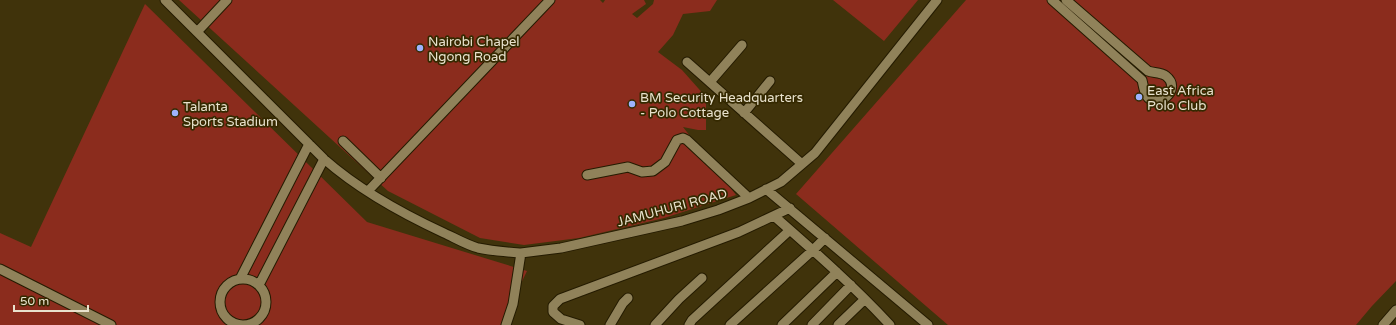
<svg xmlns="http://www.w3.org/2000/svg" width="1396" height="325" font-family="'Varela Round',sans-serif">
<rect width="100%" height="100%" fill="#40330b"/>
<path fill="#8b2c1d" d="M179,0h421l3,3 2,-3h39l2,4 -14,10 5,4 16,-14 1,-4h63l-7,11 -27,3 -10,21 -15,17 24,18 24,27v33h-8l-15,-3 53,68 -72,23 -85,20 -55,7 -44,-7 -92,-47z
M833,0h85l-34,41z
M966,0h430v281l-24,25 -16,19h-408l-152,-131z
M145,4l222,218 160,49 -26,54h-501v-92l31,14z"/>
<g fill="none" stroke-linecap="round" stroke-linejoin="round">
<defs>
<path id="minor" d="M165,0l159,159c34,30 79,55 120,74 11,5 23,12 34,15 14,3 29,4 43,5
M1052,0l90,80c1,4 2,11 4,15 11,17 37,-6 20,-19 -5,-4 -13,-3 -18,-5l-82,-71
M197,32l30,-32
M687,62l115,102
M710,82l32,-37
M744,113l26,-32
M343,141l38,37
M587,175l41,-8 14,5 11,-1 12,-9 12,-22 6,-2 4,2 62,58
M766,189l162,136
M368,191l182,-191
M774,216c40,35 80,70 116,109
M0,269l111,56
M240,279l69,-135
M220 302a23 23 0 1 1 46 0a23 23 0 1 1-46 0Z
M259,285l65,-126
M506,325l7,-21 8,-51 40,-5 121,-27 36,-11 31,-12 32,-16 34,-29 122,-153
M580,325l-19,-6 -8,-7v-6l7,-7 179,-67 51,-24
M610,325l13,-22 5,-5
M655,325l24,-26 23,-21
M689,325l3,-5 98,-90
M730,325l83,-75 12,-12
M782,325l55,-53
M812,325l39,-40
M838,325l27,-26
M1383,325l13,-15"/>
</defs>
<use href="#minor" stroke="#241b00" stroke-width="11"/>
<use href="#minor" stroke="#90825a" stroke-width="9"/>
</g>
<g fill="#9eb3fd" stroke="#352900" stroke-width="1.5">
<circle cx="420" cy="48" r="4"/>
<circle cx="1139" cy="97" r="4"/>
<circle cx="632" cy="104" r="4"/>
<circle cx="175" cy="113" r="4"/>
</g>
<g text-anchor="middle" stroke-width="3.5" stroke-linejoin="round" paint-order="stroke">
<g font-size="13" fill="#e9e2cd" stroke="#352900" text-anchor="start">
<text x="428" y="46">Nairobi Chapel<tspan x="428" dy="15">Ngong Road</tspan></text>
<text x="1147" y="95">East Africa<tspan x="1147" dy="15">Polo Club</tspan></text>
<text x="640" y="102">BM Security Headquarters<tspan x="640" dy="15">- Polo Cottage</tspan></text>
<text x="183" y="111">Talanta<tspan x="183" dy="15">Sports Stadium</tspan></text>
</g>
<g font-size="13" fill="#e9e2cd" stroke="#352900">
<text transform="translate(672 207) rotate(-15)" y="5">JAMUHURI ROAD</text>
</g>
</g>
<path d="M14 305v6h74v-6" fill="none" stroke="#e9e2cd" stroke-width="2"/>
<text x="20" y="305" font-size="12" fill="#e9e2cd" stroke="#352900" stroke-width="3" paint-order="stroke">50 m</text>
</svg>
